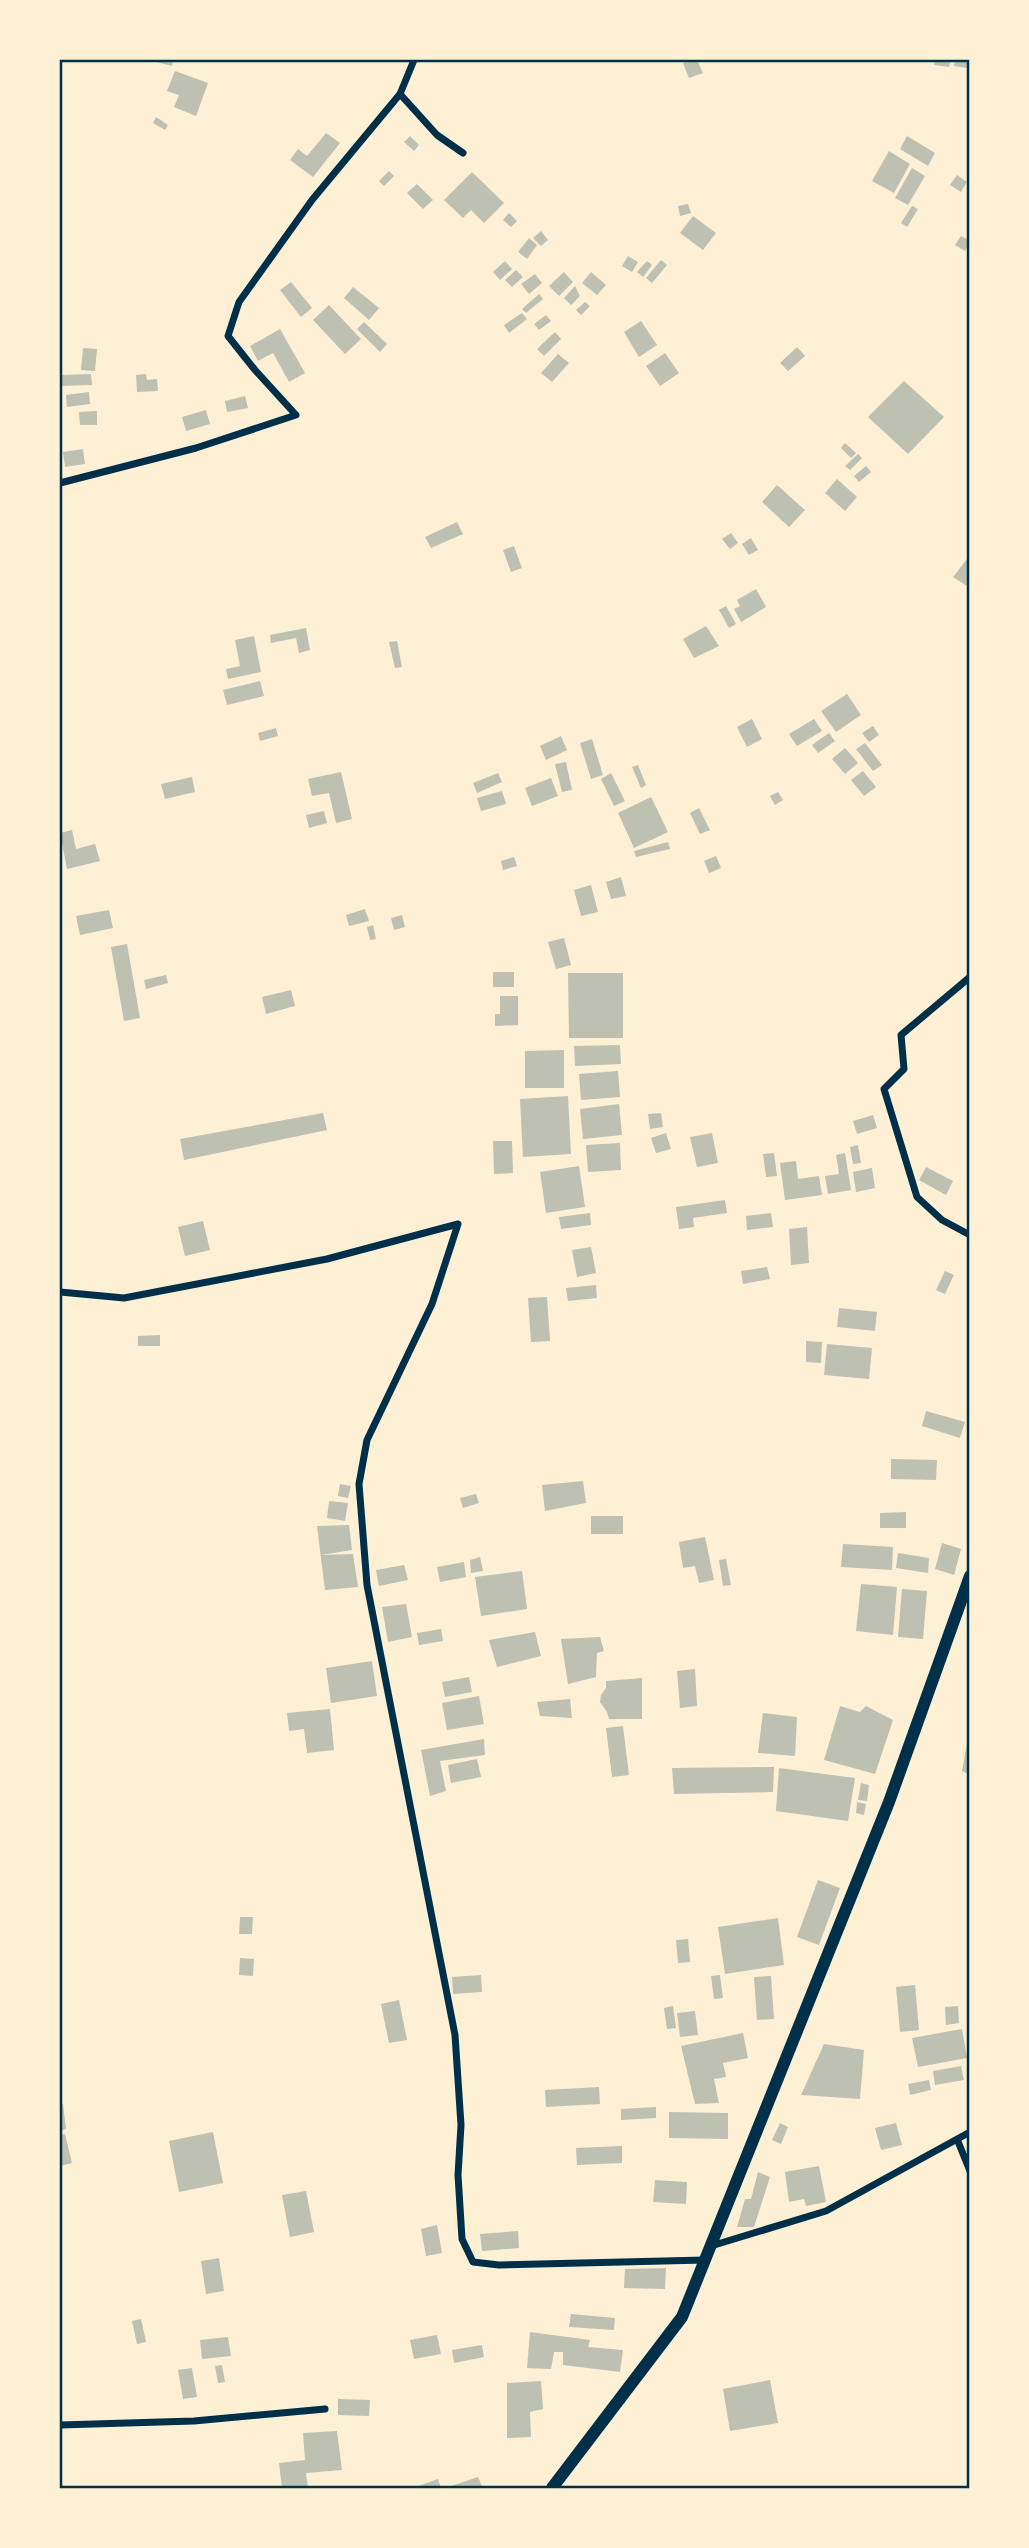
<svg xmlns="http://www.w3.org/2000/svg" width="1029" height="2548" font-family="'Roboto Serif',serif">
<rect width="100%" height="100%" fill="#fdf0d5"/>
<path fill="#bec0b2" d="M149,60h24l-1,6z
M691,60h6l6,13 -14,5 -6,-15z
M935,60h16l-2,7 -15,-2z
M955,60h13l-1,8 -13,-2z
M175,71l33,12 -12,33 -22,-9 5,-12 -12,-4z
M156,117l12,8 -3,5 -12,-7z
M326,133l14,10 -27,34 -23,-17 8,-11 9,7z
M410,136l9,9 -5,6 -10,-9z
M907,136l28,17 -7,13 -28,-17z
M889,151l21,13 -16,29 -22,-12z
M912,168l13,8 -17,29 -13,-7z
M389,171l5,5 -10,10 -5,-5z
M472,172l32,31 -20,20 -13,-13 -8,8 -19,-18z
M957,175l10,7 -6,10 -11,-7z
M417,184l16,16 -10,9 -16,-16z
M688,204l3,9 -11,3 -2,-10z
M912,206l6,3 -11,18 -6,-4z
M509,213l8,8 -6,6 -8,-7z
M693,216l23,17 -13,17 -23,-17z
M541,231l7,9 -7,6 -8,-8z
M961,236l9,5 -5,10 -10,-6z
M529,238l8,7 -10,14 -9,-7z
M628,256l10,6 -6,10 -10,-6z
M661,260l6,5 -15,18 -6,-5z
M505,261l7,8 -12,11 -7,-8z
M647,261l5,4 -9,12 -6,-5z
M516,270l7,7 -11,10 -7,-7z
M564,272l9,10 -14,14 -10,-10z
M591,272l15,13 -9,10 -15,-12z
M535,274l7,9 -13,11 -8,-10z
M291,282l21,26 -11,9 -21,-27z
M575,286l5,10 -9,9 -7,-7z
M353,287l26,21 -10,12 -25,-22z
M539,294l4,5 -17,14 -4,-4z
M585,302l5,4 -9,9 -5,-5z
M329,305l32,34 -16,15 -32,-34z
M522,313l5,6 -18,14 -5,-8z
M546,315l5,6 -12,9 -5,-6z
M641,321l16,24 -18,12 -15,-25z
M364,322l23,22 -7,8 -23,-23z
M280,329l25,44 -16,9 -16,-29 -15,8 -8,-15z
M555,332l6,7 -17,17 -7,-7z
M797,347l8,9 -17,15 -8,-8z
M83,348l14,1 -2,22 -14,-1z
M665,353l14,20 -19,13 -14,-20z
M558,354l11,9 -17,19 -11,-9z
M91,374l1,11 -32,1v-11z
M146,374l1,6 10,-1 1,12 -21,1 -1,-17z
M904,381l40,36 -36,37 -40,-37z
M89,392l1,12 -23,3 -1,-12z
M245,396l3,12 -21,4 -2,-11z
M206,410l4,14 -24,7 -4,-14z
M97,411v14h-17l-1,-13z
M845,443l11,10 -5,5 -10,-10z
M83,449l2,15 -20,3 -2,-15z
M858,454l4,4 -12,12 -5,-4z
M866,466l5,6 -12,10 -5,-6z
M837,479l20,18 -12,14 -20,-18z
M777,485l28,25 -16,17 -27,-25z
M457,522l6,12 -32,14 -6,-11z
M731,533l7,10 -8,6 -8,-10z
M751,538l7,12 -9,5 -7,-11z
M514,546l8,22 -11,4 -8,-22z
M970,555v33l-17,-11z
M756,589l10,18 -25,15 -7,-13 6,-3 -3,-6z
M726,606l10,18 -7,4 -10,-18z
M706,626l13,20 -25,12 -11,-19z
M306,628l4,22 -11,3 -3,-15 -25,5 -1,-8z
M254,636l7,36 -33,7 -2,-10 14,-3 -5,-26z
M397,641l5,26 -7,1 -6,-26z
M260,681l4,15 -37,9 -4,-15z
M847,694l14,21 -25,17 -15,-21z
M752,719l10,20 -15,8 -10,-20z
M814,719l8,12 -25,15 -8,-12z
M873,726l6,9 -10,7 -7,-9z
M276,728l2,8 -18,5 -2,-8z
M829,733l6,8 -17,12 -6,-8z
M561,736l6,14 -21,10 -6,-14z
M592,739l11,36 -12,4 -11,-36z
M865,743l17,22 -9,6 -17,-22z
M845,748l13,15 -13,11 -13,-15z
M566,762l6,28 -10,2 -7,-28z
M638,765l8,20 -5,3 -9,-21z
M863,771l13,16 -12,9 -13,-16z
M341,772l11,47 -16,4 -7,-30 -17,3 -4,-17z
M498,773l4,9 -25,11 -4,-10z
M611,773l14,28 -11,5 -13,-27z
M192,777l3,15 -30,7 -4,-15z
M551,778l7,18 -26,10 -7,-18z
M502,791l4,13 -25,7 -4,-13z
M778,792l5,8 -8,5 -5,-9z
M651,797l17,35 -34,16 -16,-35z
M699,808l11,22 -10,4 -10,-21z
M324,811l3,12 -18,5 -3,-13z
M72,830l4,19 19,-5 5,17 -33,8 -7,-36z
M668,842l2,7 -34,8 -2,-6z
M716,856l5,12 -12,5 -5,-12z
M514,857l3,9 -14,4 -2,-9z
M621,877l5,19 -15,3 -5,-17z
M591,885l7,27 -17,4 -7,-26z
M365,909l4,12 -20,5 -3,-11z
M109,910l4,18 -33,7 -4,-19z
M402,915l3,12 -11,3 -3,-12z
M373,925l3,14 -6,1 -3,-13z
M564,938l7,27 -15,4 -8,-27z
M127,944l13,74 -16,3 -13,-74z
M493,972h21v15h-21z
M568,973h55v65h-54z
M166,975l2,8 -22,6 -2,-9z
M291,990l4,16 -29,8 -4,-17z
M500,996h18v29l-23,1v-12h5z
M620,1045l1,19 -46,2 -1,-20z
M564,1050v38h-39v-37z
M618,1071l2,26 -39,3 -2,-26z
M568,1096l3,58 -48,3 -3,-58z
M619,1104l3,31 -39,4 -3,-30z
M323,1113l4,17 -143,30 -4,-21z
M661,1113l2,14 -13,2 -2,-15z
M873,1115l4,13 -20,6 -4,-13z
M666,1133l5,16 -15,4 -5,-15z
M712,1133l6,30 -21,4 -7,-30z
M493,1141h19l1,32 -19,1z
M620,1143l1,27 -33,2 -2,-27z
M858,1145l3,18 -8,1 -3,-17z
M774,1153l3,23 -11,1 -3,-23z
M845,1153l6,37 -23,4 -3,-18 14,-2 -3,-19z
M796,1161l2,18 21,-3 3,19 -37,5 -5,-37z
M579,1166l6,41 -39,6 -6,-41z
M926,1167l27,14 -7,14 -27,-15z
M872,1168l3,20 -19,4 -3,-20z
M725,1200l2,13 -34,5 1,9 -15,2 -3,-22z
M590,1213l1,12 -30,4 -2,-12z
M771,1213l2,14 -26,3 -1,-14z
M203,1221l7,29 -25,6 -7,-29z
M807,1227l2,36 -18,2 -2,-36z
M591,1247l5,26 -19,4 -5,-27z
M767,1267l3,12 -27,5 -2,-13z
M945,1271l9,4 -9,19 -9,-4z
M596,1285l1,13 -29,3 -2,-13z
M547,1297l3,44 -19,1 -3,-44z
M839,1308l38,4 -2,19 -38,-4z
M160,1335v11h-22v-10z
M806,1341l16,1 -1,21 -15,-1z
M827,1344l45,4 -3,31 -45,-4z
M926,1411l39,11 -5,16 -38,-12z
M891,1459l46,1 -1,20 -45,-1z
M583,1481l3,22 -41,8 -3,-26z
M340,1484l11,2 -3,12 -10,-2z
M476,1494l3,9 -16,5 -3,-10z
M329,1501l19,2 -3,18 -18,-3z
M906,1512v16h-26v-15z
M591,1516h32v18h-32z
M349,1525l3,25 -31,5 32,-1 5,33 -33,3 -8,-64z
M705,1537l9,43 -15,3 -4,-17 -12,2 -4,-26z
M942,1543l19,6 -7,26 -19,-6z
M843,1544l50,3 -1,23 -51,-3z
M898,1553l31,5 -1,15 -32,-5z
M480,1557l3,14 -12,2 -1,-13z
M726,1559l5,26 -8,1 -4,-26z
M464,1562l2,15 -26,5 -3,-15z
M404,1565l4,15 -29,6 -3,-16z
M522,1571l5,38 -46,7 -6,-39z
M861,1584l36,3 -4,48 -37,-4z
M902,1589l25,2 -4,48 -25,-2z
M406,1604l6,33 -24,5 -6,-35z
M441,1629l2,12 -24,4 -2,-12z
M535,1632l6,24 -44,11 -8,-27z
M600,1637l4,14 -7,2 -1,24 -28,7 -7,-45z
M372,1661l5,35 -46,7 -5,-35z
M695,1669l2,37 -17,2 -3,-37z
M469,1677l3,15 -27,5 -3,-15z
M642,1678v41h-33l-2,-7 -7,-10 1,-7 5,-7v-7z
M479,1696l5,28 -37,6 -5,-27z
M570,1699l2,19 -32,-2 -3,-14z
M840,1706l20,6 6,-6 27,14 -18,54 -51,-14z
M330,1709l4,41 -27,3 -3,-24 -15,2 -2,-18z
M763,1713l34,4 -2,39 -37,-3z
M623,1726l6,49 -17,2 -6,-49z
M968,1738h2v37l-8,-4z
M484,1739l1,16 -45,6 6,30 -16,5 -9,-46z
M477,1759l4,18 -30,6 -3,-18z
M774,1767l-1,25 -99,2 -2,-26z
M779,1768l76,10 -7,43 -72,-10z
M861,1783l8,2 -2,16 -9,-1z
M857,1802l9,2 -2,11 -8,-2z
M818,1880l22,8 -21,57 -22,-8z
M240,1917h13l-1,17h-13z
M778,1918l6,47 -59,9 -7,-47z
M688,1939l2,23 -12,1 -2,-23z
M240,1958l14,1 -1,17 -14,-1z
M481,1975l1,17 -29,2 -1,-17z
M720,1975l3,23 -9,1 -3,-23z
M771,1976l3,43 -17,1 -3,-43z
M915,1985l4,45 -19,2 -4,-45z
M399,2000l8,40 -18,3 -8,-39z
M673,2006l3,22 -9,1 -3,-21z
M958,2006l1,17 -13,2 -1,-18z
M695,2011l3,24 -18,2 -3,-24z
M962,2029l5,29 -49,9 -6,-29z
M743,2033l5,25 -25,5 3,14 -12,2 5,24 -24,1 -14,-58z
M824,2044l40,6 -4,49 -59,-4z
M961,2066l3,14 -29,5 -2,-14z
M929,2080l2,10 -21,5 -2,-11z
M599,2087l1,17 -54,3 -1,-17z
M60,2104h3l3,25 -6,2z
M656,2107v11l-35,2v-11z
M669,2112l59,1v26l-59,-1z
M780,2123l8,4 -7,17 -9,-4z
M896,2123l6,22 -21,5 -6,-22z
M213,2132l10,51 -44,9 -10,-51z
M65,2134l7,29 -12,3v-31z
M622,2146v17l-45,2 -1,-17z
M819,2166l7,36 -20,4 -2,-7 -15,3 -4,-30z
M758,2172l12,5 -16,50h-17l8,-28h6z
M655,2180l32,2 -1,22 -33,-2z
M306,2191l8,41 -24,5 -8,-42z
M437,2225l5,28 -16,3 -5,-27z
M518,2231l1,17 -37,3 -2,-17z
M219,2258l5,33 -18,3 -5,-33z
M666,2268l-1,21 -41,-1 1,-19z
M571,2314l44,4 -1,12 -45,-3z
M141,2319l5,23 -9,2 -5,-23z
M530,2332l60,8 -2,7 35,3 -3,22 -57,-7v-13h-9l-3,17 -24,-1z
M437,2335l4,19 -27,5 -4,-19z
M228,2337l3,19 -29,3 -2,-19z
M482,2345l2,12 -30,6 -2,-13z
M222,2365l3,17 -7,1 -3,-17z
M192,2368l5,29 -14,2 -5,-29z
M770,2380l8,43 -48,8 -7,-42z
M541,2381l2,28 -13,3 1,25 -24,1v-55z
M338,2399l32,1 -1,16 -31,-1z
M337,2431l5,39 -36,3 2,15h-26l-3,-25 26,-3 -2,-27z
M478,2477l5,11h-38z
M438,2479l3,9h-28z"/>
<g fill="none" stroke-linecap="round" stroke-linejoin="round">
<path stroke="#003049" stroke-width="7" d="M400,94l14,-34
M60,483l136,-35 100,-33 -41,-45 -27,-34 11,-34 73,-102 88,-106 37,41 26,18
M970,977l-69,58 3,34 -20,20 33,108 25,23 28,15
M60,1292l64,6 203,-39 131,-35 -26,80 -65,136 -8,44 8,101 88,450 6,90 -3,50 4,64 11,23 26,3 206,-5
M957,2139l13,32
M711,2246l115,-35 144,-79
M60,2425l134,-4 131,-12"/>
<path stroke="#003049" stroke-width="12" d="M552,2488l130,-171 207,-515 81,-226"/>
</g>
<rect width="1029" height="2548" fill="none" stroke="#fdf0d5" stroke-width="122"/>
<rect x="61" y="61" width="907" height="2426" fill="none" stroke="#003049" stroke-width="2.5"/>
</svg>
